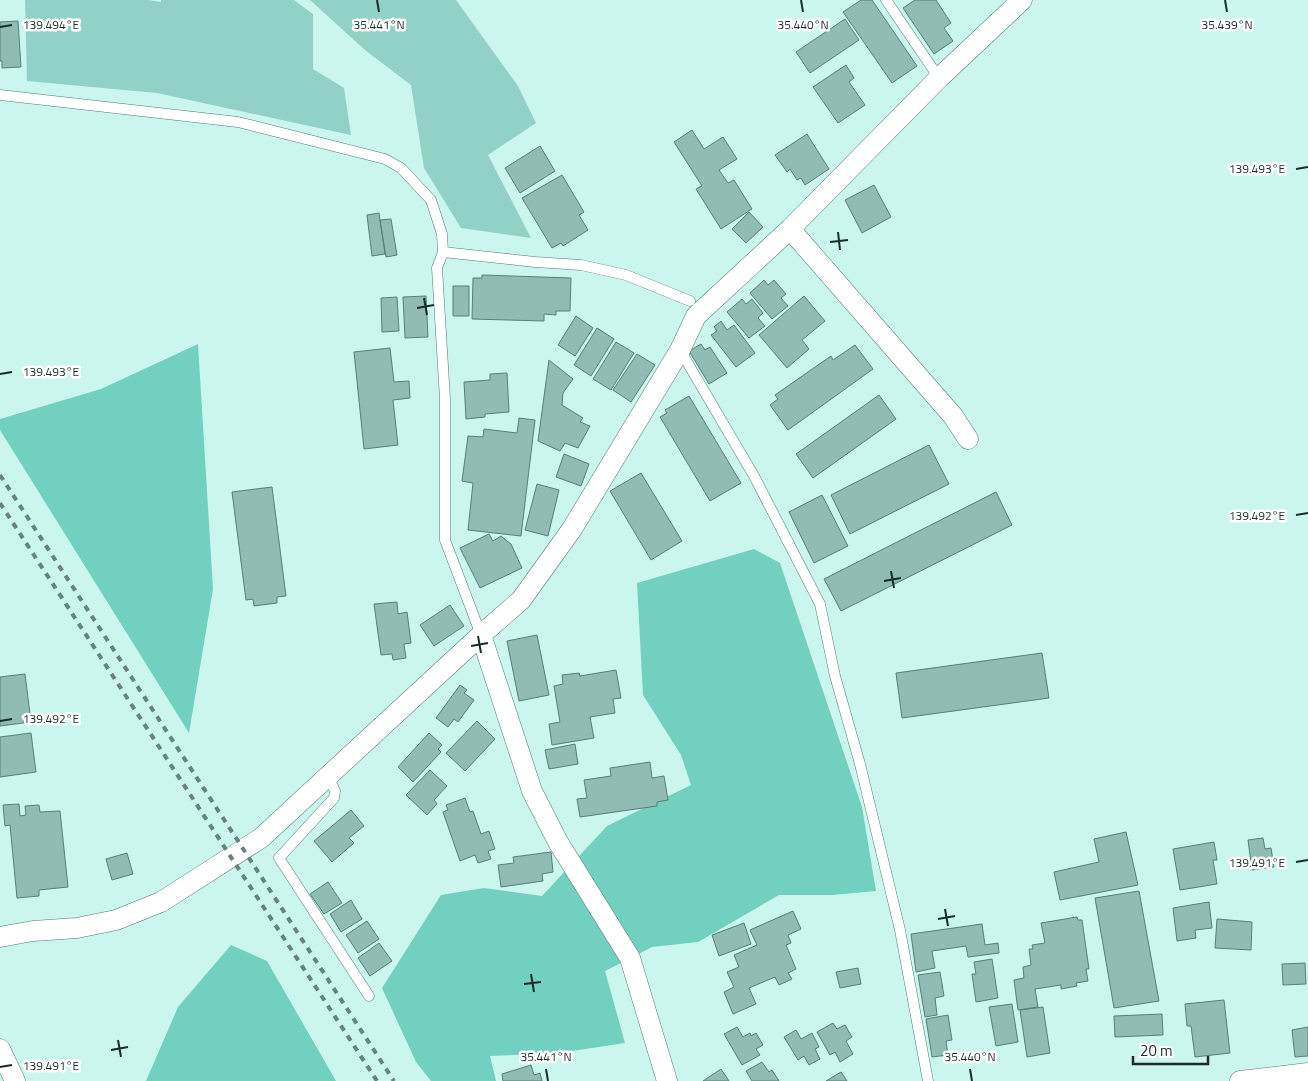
<svg xmlns="http://www.w3.org/2000/svg" width="1308" height="1081" font-family="'Titillium Web',sans-serif">
<rect width="100%" height="100%" fill="#caf6ee"/>
<path fill="#91d1c6" d="M25,0h123l13,2v-2h133l19,14v55l31,19 7,47 -194,-42 -130,-12z
M310,0h146l62,86 18,37 -48,32 43,83 -70,-10 -37,-60 -13,-83 -46,-35z"/>
<path fill="#72d0c1" d="M198,344l15,245 -24,144 -189,-303v-11l101,-30z
M754,549l26,14 82,244 14,84 -44,4h-53l-81,47 -46,5 -47,24 20,72 -66,10 -69,3 6,25h-65l-15,-19 -34,-74 59,-93 43,-7 58,8 65,-70 84,-41 -10,-30 -38,-60 -6,-112z
M231,945l36,16 69,120h-190l32,-74z"/>
<path fill="#91bcb4" stroke="#557f77" d="M861,0h11l45,66 -25,17 -49,-71z
M915,0h21l15,23 -7,5 9,13 -19,13 -31,-46z
M845,19l14,21 -49,33 -14,-21z
M18,21l3,46 -19,1v-7h-2v-39z
M846,65l8,13 -5,4 16,23 -27,18 -25,-36z
M692,130l12,19 19,-12 14,22 -18,11 9,13 6,-3 18,29 -31,20 -25,-40 6,-3 -28,-44z
M807,134l22,35 -24,16 -4,-7 -4,2 -7,-11 -3,3 -12,-17z
M540,146l15,25 -35,22 -15,-25z
M562,175l22,37 -5,3 9,15 -25,16 -2,-3 -9,5 -30,-50z
M874,185l17,32 -29,16 -17,-33z
M749,212l14,15 -17,16 -14,-14z
M379,213l6,41 -13,2 -5,-41z
M391,219l6,36 -11,2 -6,-37z
M482,275l89,3 -1,33h-14v4l-12,-1v7l-72,-2 1,-41h9z
M764,280l4,5 6,-5 12,14 -5,4 7,8 -16,13 -22,-26z
M453,286h16v30h-16z
M426,296l2,41 -23,1 -2,-41z
M804,296l21,25 -23,19 7,9 -22,19 -28,-33z
M397,297l2,34 -17,1 -1,-34z
M742,299l4,5 6,-5 11,14 -5,5 7,8 -16,12 -22,-26z
M576,316l17,12 -18,28 -17,-11z
M721,321l6,9 7,-5 21,28 -19,14 -25,-32 6,-4 -3,-4z
M597,328l17,11 -23,37 -17,-11z
M616,342l18,11 -23,37 -18,-11z
M701,344l4,6 5,-3 17,26 -18,11 -20,-33z
M855,345l18,24 -85,61 -18,-25 8,-6 -3,-4 56,-39 2,4z
M390,348l4,34 15,-1 1,17 -17,2 5,45 -34,4 -10,-97z
M637,354l18,11 -24,37 -18,-12z
M549,360l24,19 -10,14 -1,12 21,13 -3,4 10,4 -12,22 -13,-5 -5,8 -22,-10z
M507,373l2,39 -24,2v3l-19,2 -2,-37 26,-2v-6z
M879,395l17,24 -83,59 -17,-24z
M689,396l52,87 -31,18 -50,-84 7,-4 -2,-3z
M519,418l16,2 -14,116 -53,-6 5,-47 -11,-2 6,-45 15,1 1,-8 33,4z
M929,445l20,39 -99,50 -19,-39z
M564,454l25,10 -8,22 -25,-9z
M641,473l41,68 -31,19 -41,-69z
M537,484l22,6 -11,46 -23,-6z
M272,487l14,109 -9,1v6l-23,3 -1,-7 -7,1 -14,-108z
M996,492l16,33 -171,86 -17,-32z
M822,495l26,51 -34,17 -25,-51z
M489,534l4,7 8,-5 10,8 11,24 -42,20 -20,-40z
M397,602l1,12 9,-2 4,31 -7,1 2,14 -13,2 -1,-6 -11,1 -7,-51z
M450,605l14,21 -30,20 -14,-21z
M537,635l12,60 -30,6 -12,-60z
M1042,653l7,45 -147,20 -6,-45z
M616,670l5,28 -8,1 2,14 -25,4 4,21 -42,7 -3,-21 11,-2 -6,-36 9,-2 -1,-9 17,-2 1,3z
M25,674l6,48 -31,4v-49z
M460,685l7,5 -3,3 10,7 -16,22 -4,-3 -6,8 -12,-9z
M477,721l18,18 -30,32 -19,-18z
M31,733l5,39 -36,5v-40z
M429,733l13,12 -4,4 3,3 -28,30 -15,-15z
M575,744l3,20 -29,5 -4,-19z
M650,762l2,16 12,-2 4,24 -11,2v4l-77,11 -3,-18 10,-1 -3,-18 27,-4 -1,-8z
M430,770l17,16 -13,14 3,4 -10,11 -21,-20z
M465,798l5,14 3,-1 8,23 8,-3 6,18 -7,2 3,8 -13,4 -3,-8 -15,6 -17,-49 5,-2 -2,-5z
M19,804l1,12 6,-1 -1,-9 14,-1 1,7 20,-1 8,76 -29,3v6l-22,2 -7,-73 -5,1 -2,-21z
M351,810l13,16 -15,12 5,5 -22,19 -18,-21z
M1126,832l12,53 -78,15 -6,-28 45,-10 -5,-23z
M1263,838l2,11 6,-1 3,19 -22,3 -4,-30z
M1214,842l3,18h-4l4,24 -37,6 -7,-41z
M551,852l2,20 -11,2 1,7 -42,6 -3,-22 16,-2 -1,-6z
M127,853l6,21 -21,6 -6,-21z
M328,882l14,21 -18,11 -14,-20z
M1139,891l20,110 -45,7 -19,-110z
M351,900l11,19 -21,13 -11,-18z
M1209,902l3,26 -17,2 1,8 -19,3 -4,-33z
M793,911l8,18 -13,6 3,8 -5,2 10,24 -8,4 4,6 -13,6 -4,-8 -26,11 7,16 -23,10 -9,-22 10,-5 -7,-15 12,-5 -5,-12 23,-10 -7,-15z
M1077,917l1,3h4l7,49h-3l2,12 -12,2 1,3 -16,3v-4l-26,4 3,18 -20,3 -4,-30 10,-2 -1,-11 8,-2 -2,-16h4l-1,-4 13,-2 -4,-20z
M1217,919l35,3 -1,28 -36,-2z
M367,921l12,18 -21,14 -12,-18z
M744,923l7,21 -32,12 -7,-21z
M982,924l3,21 13,-2 1,10 -31,4 -2,-11 -34,5 3,17 -19,4 -5,-38z
M379,943l13,18 -22,15 -12,-18z
M992,959l6,39 -22,4 -4,-28h4l-2,-12z
M1305,963l1,21 -23,1 -1,-21z
M858,968l3,16 -21,4 -4,-16z
M940,972l4,24 -9,2 2,17 -12,2 -7,-42z
M1224,1000l6,53 -35,4 -4,-31h-4l-2,-22z
M1012,1004l6,38 -22,4 -7,-39z
M1043,1007l7,46 -23,4 -7,-47z
M1162,1014l1,21 -48,2 -1,-21z
M948,1015l4,25 -6,1 2,14 -16,2 -6,-38z
M833,1023l4,6 8,-4 7,12 -6,4 7,13 -13,8 -5,-10 -5,3 -13,-23z
M737,1027l6,10 7,-4 1,3 5,-3 7,12 -7,4 4,6 -18,10 -18,-31z
M1308,1027v29l-13,1 -3,-27z
M796,1030l5,9 11,-6 7,14 -4,2 5,10 -11,6 -5,-9 -6,4 -14,-23z
M762,1062l7,10 3,-2 7,11h-27l-6,-10z
M531,1065l3,10 6,-2 2,8h-39l-1,-7z
M721,1069l8,12h-26z
M841,1072l6,9h-21z"/>
<g fill="none" stroke-linecap="round" stroke-linejoin="round">
<defs>
<path id="lane" d="M886,0l53,78
M0,95l238,27 147,37 16,9 30,32 11,34 1,18 -6,16 8,131v141l36,95
M443,252l92,10 46,3 45,10 64,26
M680,350l74,126 66,128 15,72 25,88 40,166 28,151
M328,776l7,15 -1,7 -55,60 90,138"/>
<path id="street" d="M790,229l163,187 15,23
M481,635l51,156 26,51 72,116 37,123
M0,937l33,-6 44,-3 39,-8 45,-18 100,-64 220,-203 40,-35 51,-71 108,-179 16,-34 94,-87 149,-151 83,-78
M0,1049l15,32
M1240,1081l68,-8"/>
</defs>
<use href="#lane" stroke="#517a73" stroke-width="11"/>
<use href="#street" stroke="#517a73" stroke-width="21"/>
<use href="#lane" stroke="#fff" stroke-width="10"/>
<use href="#street" stroke="#fff" stroke-width="20"/>
<path stroke="#66837d" stroke-width="4" stroke-dasharray="6 6" stroke-linecap="butt" d="M0,475l394,606
M0,503l377,578"/>
</g>
<path fill="none" stroke="#1a2c28" stroke-width="2" d="M377,0l2,12M801,0l2,12M1225,0l2,12M0,27l12,-2M1296,169l12,-2M838,232l2,18M830,242l18,-2M424,298l3,17M417,308l17,-3M0,374l12,-2M1296,515l12,-2M891,571l3,17M884,581l17,-3M478,636l3,17M471,646l17,-3M0,721l12,-2M1296,862l12,-2M945,909l3,17M938,919l17,-3M531,974l3,18M524,984l17,-2M118,1040l3,17M111,1050l17,-3M0,1067l12,-2M546,1069l2,12M970,1069l2,12"/>
<g font-size="12" text-anchor="middle" fill="#1a2c28" stroke="#fff" stroke-width="5" stroke-linejoin="round" paint-order="stroke">
<text x="1227" y="29">35.439°N</text>
<text x="379" y="29">35.441°N</text>
<text x="803" y="29">35.440°N</text>
<text x="51" y="29">139.494°E</text>
<text x="1257" y="173">139.493°E</text>
<text x="51" y="376">139.493°E</text>
<text x="1257" y="520">139.492°E</text>
<text x="51" y="723">139.492°E</text>
<text x="1257" y="867">139.491°E</text>
<text x="546" y="1061">35.441°N</text>
<text x="970" y="1061">35.440°N</text>
<text x="51" y="1070">139.491°E</text>
</g>
<path d="M1133 1056v8h75v-8" fill="none" stroke="#1a2c28" stroke-width="2.5"/>
<text x="1140" y="1056" font-size="15" fill="#1a2c28" stroke="#ffffff" stroke-width="4" paint-order="stroke">20 m</text>
</svg>
